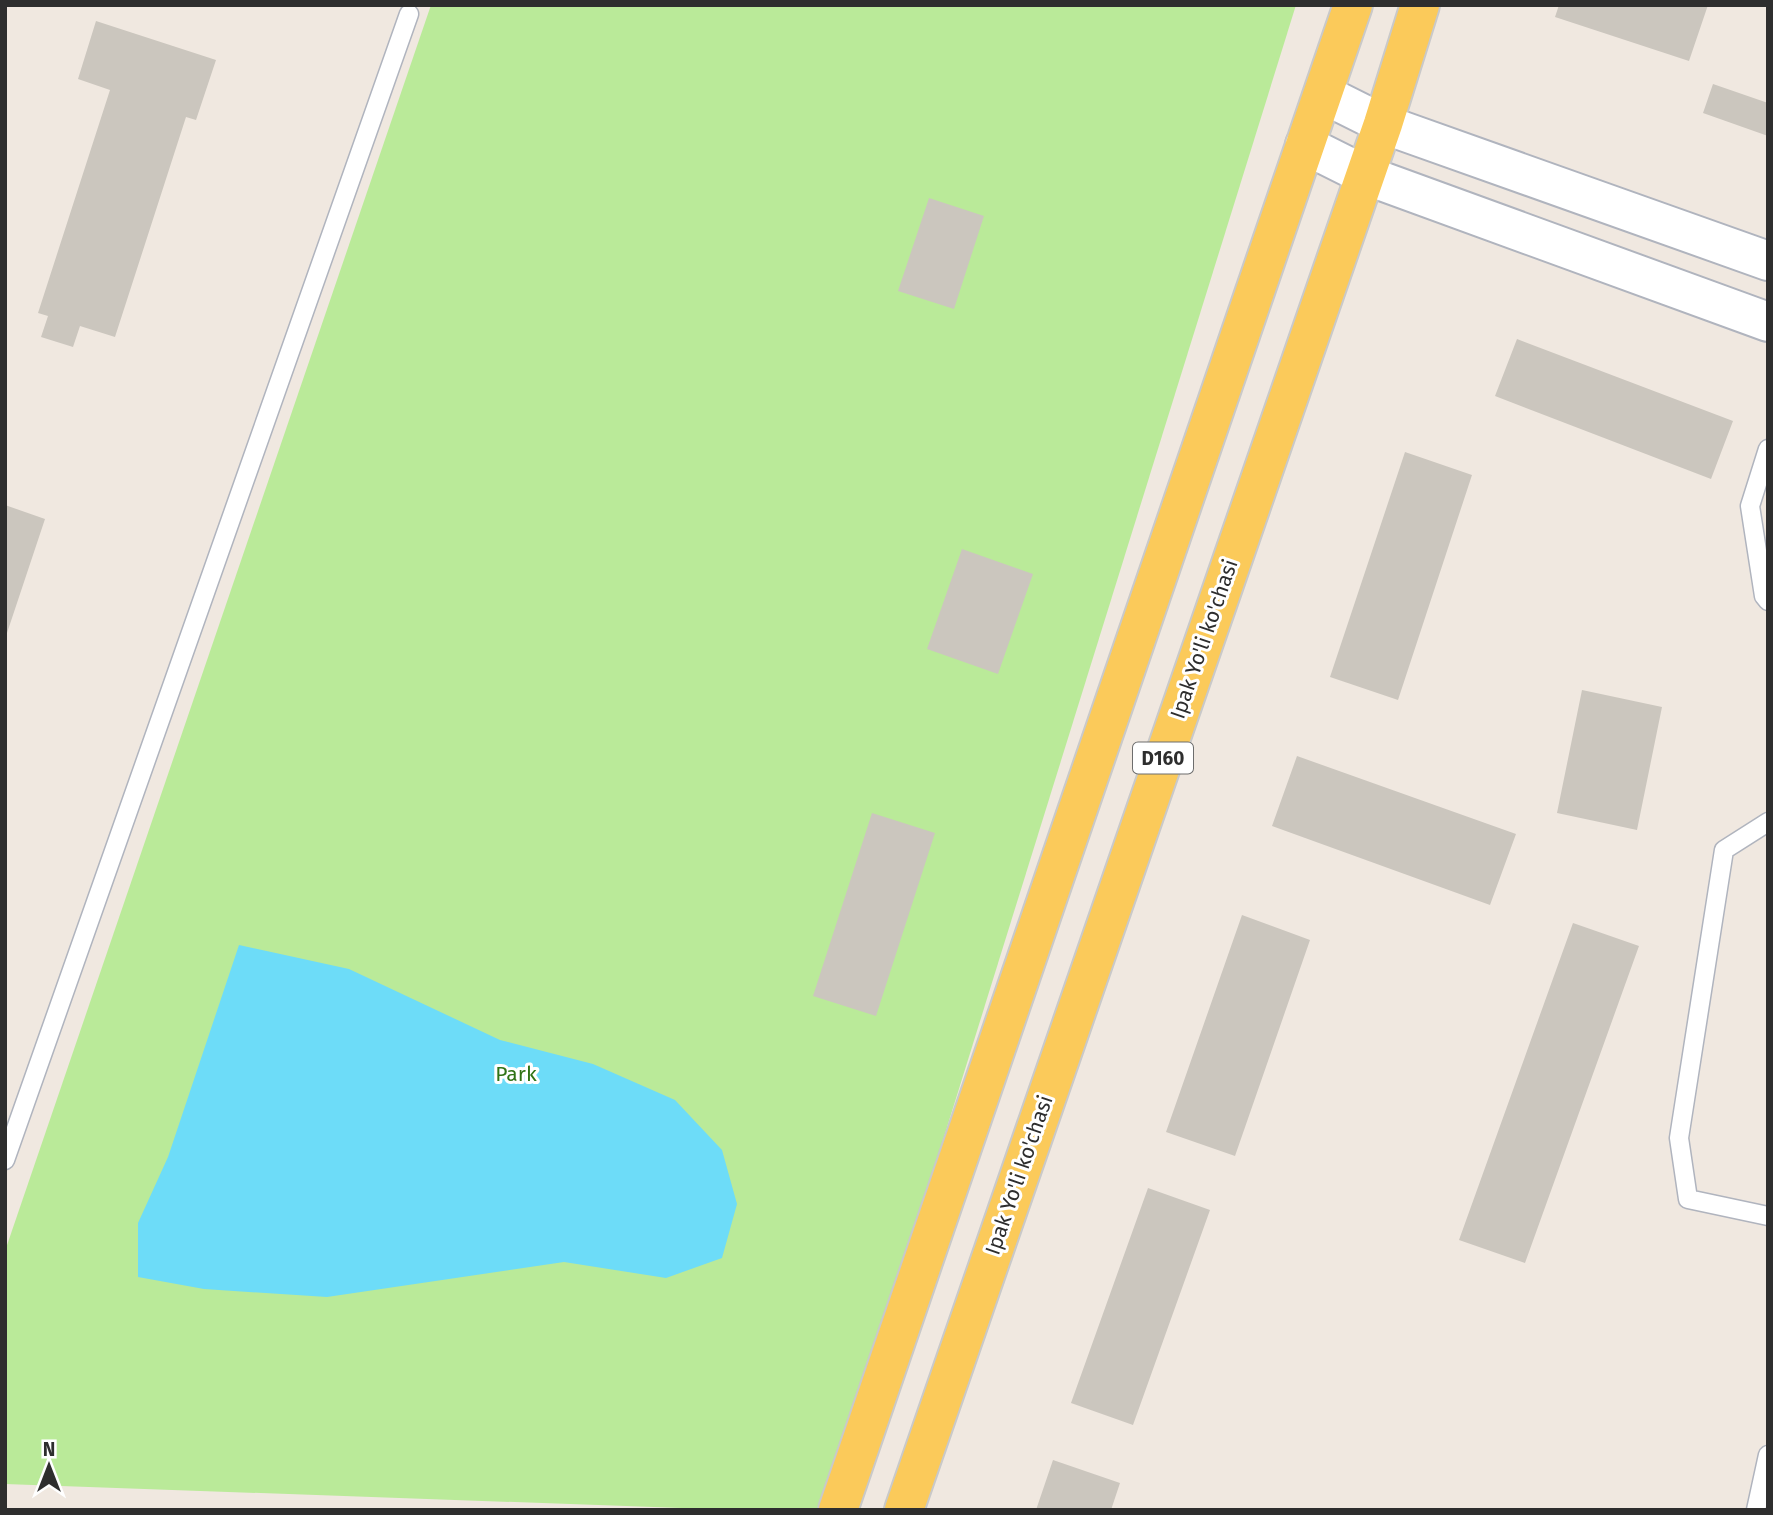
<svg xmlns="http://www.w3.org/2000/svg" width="1773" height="1515" font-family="'Fira Sans',sans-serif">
<rect width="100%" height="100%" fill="#f0e8e0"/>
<path fill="#baea99" d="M431,5h865l-468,1505h-91l-732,-26v-233z"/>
<path fill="#6ddcf8" d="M239,945l110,24 151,71 93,24 82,36 47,50 15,54 -15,54 -56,20 -102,-16 -237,35 -123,-8 -66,-12v-54l30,-66z"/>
<path fill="#cbc6be" d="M1559,5h149l-19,56 -134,-44z
M96,21l120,39 -20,60 -10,-3 -71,220 -35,-11 -7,21 -32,-10 7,-21 -10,-3 72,-223 -32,-11z
M1713,84l55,19v33l-65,-23z
M929,198l55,18 -30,93 -56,-18z
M1517,339l216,82 -22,58 -216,-83z
M1405,452l67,23 -74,225 -68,-23z
M5,505l40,14 -39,117h-1z
M962,549l71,25 -35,100 -71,-25z
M1582,690l80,17 -25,123 -80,-17z
M1297,756l219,78 -26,71 -218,-79z
M872,813l63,20 -59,183 -63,-20z
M1242,915l68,25 -75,216 -69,-24z
M1573,923l66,23 -114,317 -66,-23z
M1148,1188l62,22 -77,215 -62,-22z
M1053,1460l67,23 -9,27h-75z"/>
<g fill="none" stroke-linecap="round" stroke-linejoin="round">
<defs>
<path id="lane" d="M1768,449l-18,57 14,90 4,5
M1768,822l-44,28 -45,288 9,61 80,17
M5,1160l404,-1146
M1756,1510l12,-55"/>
<path id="secondary" d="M1325,95l58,29 385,137
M1305,145l60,30 403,147"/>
<path id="primary" d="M838,1510l515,-1505
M904,1510l479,-1386 37,-119"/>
</defs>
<use href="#lane" stroke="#b0b4be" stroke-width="21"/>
<use href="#secondary" stroke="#b0b4be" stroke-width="42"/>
<use href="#primary" stroke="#c9c9c9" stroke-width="42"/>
<use href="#lane" stroke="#fff" stroke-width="18"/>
<use href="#secondary" stroke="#fff" stroke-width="38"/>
<use href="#primary" stroke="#fbca5a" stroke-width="38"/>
</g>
<g text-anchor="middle" stroke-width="6" stroke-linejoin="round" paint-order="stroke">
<rect fill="#fff" stroke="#6d6d6d" stroke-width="2" x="1133" y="742.5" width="60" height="31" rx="5"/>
<g font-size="19" font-weight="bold" fill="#2e2e2e">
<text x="1163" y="765">D160</text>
</g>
<g font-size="21" fill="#2e2e2e" stroke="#fff">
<text transform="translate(1204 639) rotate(-71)" y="7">Ipak Yo'li ko'chasi</text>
<text transform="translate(1019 1175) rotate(-71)" y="7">Ipak Yo'li ko'chasi</text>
</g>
<g font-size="21" fill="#307316" stroke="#fff">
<text x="516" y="1081">Park</text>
</g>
</g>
<rect width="1773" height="1515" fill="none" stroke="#2e2e2e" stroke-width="14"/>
<g transform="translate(49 1466)" stroke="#ffffff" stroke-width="5" paint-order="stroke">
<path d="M0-5L12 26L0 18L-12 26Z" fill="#2e2e2e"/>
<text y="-10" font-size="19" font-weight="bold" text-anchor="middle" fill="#2e2e2e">N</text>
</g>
</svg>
